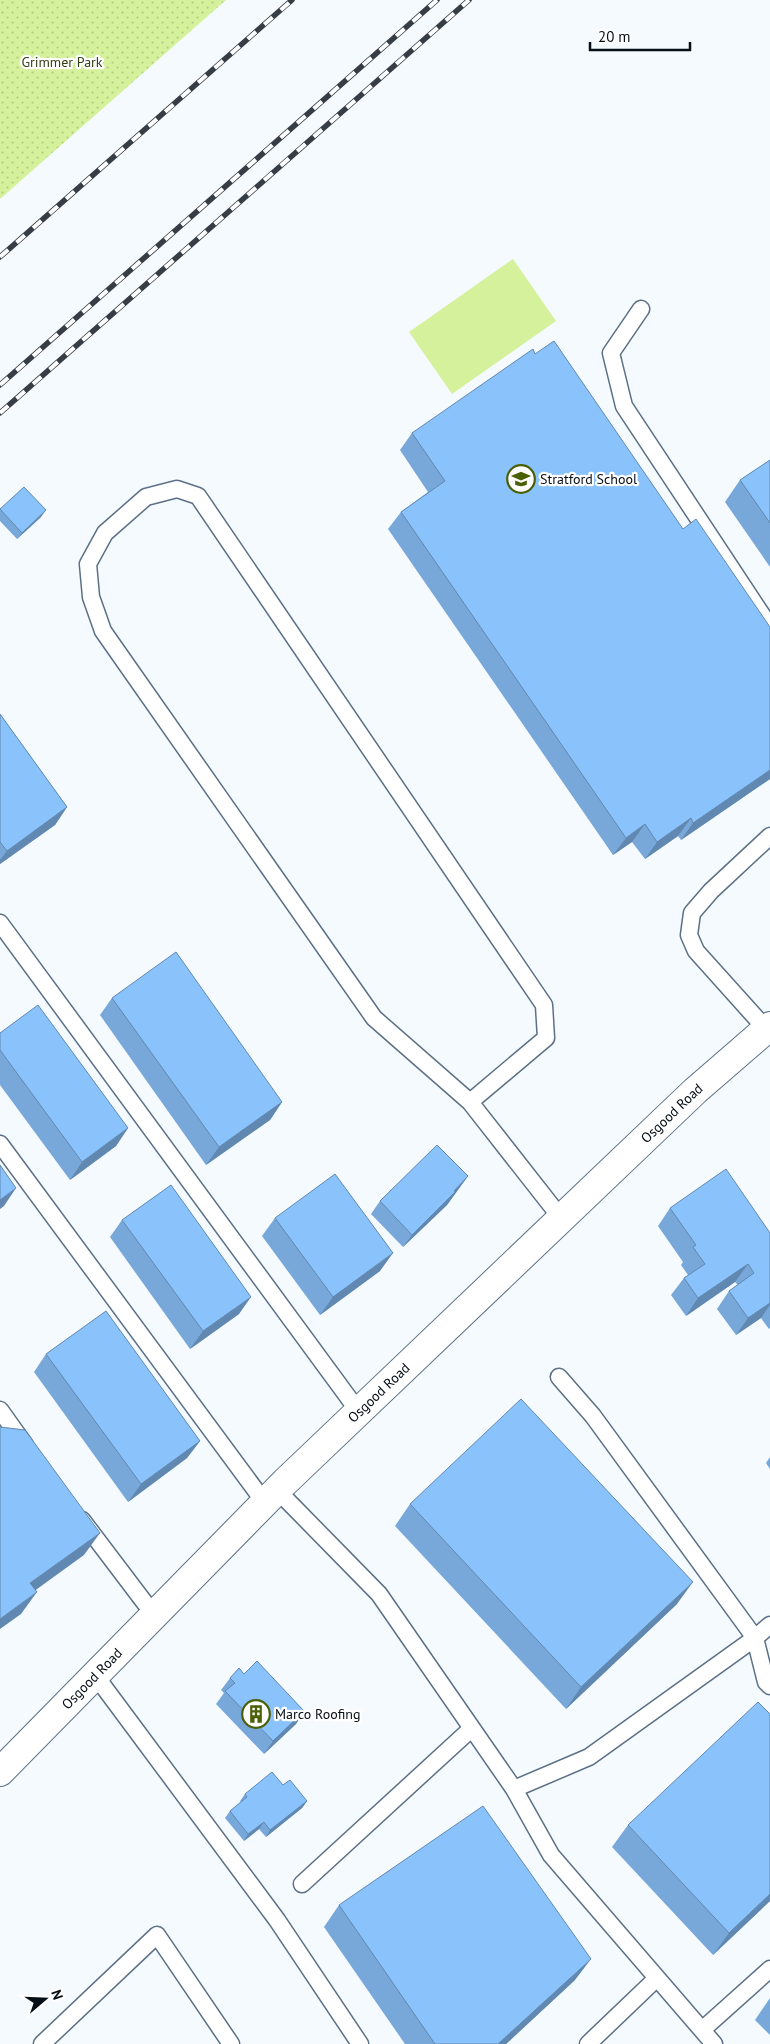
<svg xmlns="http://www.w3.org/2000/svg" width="770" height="2044" font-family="'PT Sans',sans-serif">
<defs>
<pattern id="park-dots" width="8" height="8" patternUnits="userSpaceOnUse" patternTransform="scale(1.25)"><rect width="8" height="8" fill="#d6f19b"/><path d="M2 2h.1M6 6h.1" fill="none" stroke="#b6cd85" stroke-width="1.8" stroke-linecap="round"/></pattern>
</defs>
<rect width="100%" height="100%" fill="#f5faff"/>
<path fill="url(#park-dots)" d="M0,0h226l-226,199z"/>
<path fill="#d6f19b" d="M513,259l43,62 -104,73 -43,-62z"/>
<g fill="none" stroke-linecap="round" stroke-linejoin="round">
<defs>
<path id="service" d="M641,309l-30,44 13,53 146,221
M0,923l359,489
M766,1029l-70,-78 -7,-16 3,-22 19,-22 59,-55
M470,1102l-96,-84 -271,-387 -12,-34 -3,-33 17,-31 41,-36 31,-8 21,7 346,509 2,33 -76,64 91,116
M0,1144l265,359
M559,1377l34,39 162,222 11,44 4,4
M0,1410l25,35
M277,1490l102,104 135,195 37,66 163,189
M82,1520l72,95
M95,1675l182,245 83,124
M514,1789l75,-32 166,-119 15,-13
M302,1884l169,-155
M702,2030l68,-61
M42,2044l115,-109 74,109
M588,2044l69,-66"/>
<g id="secondary">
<path id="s1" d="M0,1772l285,-290 410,-391 75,-65"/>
</g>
</defs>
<use href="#service" stroke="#5b7086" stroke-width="19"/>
<use href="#secondary" stroke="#5b7086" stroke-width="30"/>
<use href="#service" stroke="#fff" stroke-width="16"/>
<use href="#secondary" stroke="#fff" stroke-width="28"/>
<defs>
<path id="rail" d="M0,257l292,-257
M0,385l437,-385
M0,413l469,-413"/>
</defs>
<use href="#rail" stroke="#363d45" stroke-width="5.5"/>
<use href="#rail" stroke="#fff" stroke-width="4" stroke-dasharray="11" stroke-linecap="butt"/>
</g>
<path fill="#77a8d9" d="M535,354l148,175 87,98v152l-89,61 -3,-4 -33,23 -13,-17 -19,13 -225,-326 13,-17 27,-20 -28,-42 12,-17z
M770,460v107l-45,-65 15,-22z
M0,509l41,8 -24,22 -17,-18z
M0,714l67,93 -12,18 -55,39z
M112,998l170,104 -12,18 -64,45 -106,-150z
M0,1033l128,95 -12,18 -46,34 -70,-95z
M468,1176l-21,29 -44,42 -32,-33 9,-13z
M670,1208l100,25v95l-1,1 -8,-11 -25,17 -19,-26 12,-18 9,-6 -3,-3 -49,34 -15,-21 13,-17 4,-3 -7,-10 2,-3 -25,-36z
M275,1218l105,53 -60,44 -58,-79z
M122,1220l117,94 -49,35 -80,-112z
M46,1354l154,87 -13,17 -59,44 -94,-130z
M770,1457v12l-4,-6z
M410,1504l267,100 -111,105 -171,-183z
M244,1674l60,37 -8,13 -32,30 -48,-50 8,-11 -3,-3 9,-12z
M245,1794l62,7 -5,7 -36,29 -7,-8 -15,12 -19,-23 5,-7 11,-9 -1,-1z
M628,1825l142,76 -57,54 -101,-108z
M339,1905l236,75 -69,64h-101l-81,-117z
M770,1998v37l-15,-15z"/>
<path fill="#6188b0" d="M46,510l-5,7 -24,22 5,-6z
M770,770v9l-89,61 12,-17z
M67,807l-12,18 -55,39v-4l7,-9z
M691,818l-13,18 -33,23 12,-17z
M645,824l-13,18 -19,13 13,-17z
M282,1102l-12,18 -64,45 13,-18z
M128,1128l-12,18 -46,34 12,-18z
M468,1176l-21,29 -44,42 9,-12z
M16,1188l-12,18 -4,3v-9z
M393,1253l-13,18 -60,44 13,-18z
M748,1264l-13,18 -49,34 12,-18z
M251,1297l-12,17 -49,35 13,-18z
M770,1303v2l-9,13 -25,17 12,-17z
M200,1441l-13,17 -59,44 13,-18z
M100,1533l-16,22 -69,50 15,-22z
M693,1582l-16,22 -111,105 15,-22z
M37,1592l-16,22 -21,15v-10z
M304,1711l-8,13 -32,30 9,-13z
M307,1801l-5,7 -36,29 4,-7z
M264,1822l-5,7 -15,12 4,-7z
M770,1894v7l-57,54 16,-22z
M591,1959l-16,21 -69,64h-8z"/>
<path fill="#8ac3fc" stroke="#6188b0" d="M554,341l129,188 13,-10 74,108v143l-77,53 -2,-5 -34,24 -12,-18 -19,14 -225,-326 44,-31 -33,-48 121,-84 2,5z
M770,460v63l-30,-43z
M24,487l22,23 -24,23 -22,-24z
M0,714l67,93 -60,44 -7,-9z
M176,952l106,150 -63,45 -107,-149z
M38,1005l90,123 -46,34 -82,-112v-17z
M437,1145l31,31 -14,15 1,1 -43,43 -32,-34z
M0,1165l16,23 -16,12z
M726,1169l44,64v70l-22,15 -19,-27 25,-18 -6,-9 -50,34 -14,-20 21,-14 -12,-17 3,-2 -26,-37z
M335,1174l58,79 -60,44 -58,-79z
M171,1185l80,112 -48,34 -81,-111z
M106,1311l94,130 -59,43 -95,-130z
M521,1399l172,183 -112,105 -171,-183z
M0,1427l25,3 75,103 -70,50 7,9 -37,27z
M257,1661l47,50 -31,30 -48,-50 10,-8 -5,-5 9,-10 5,6z
M758,1702l12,12v180l-41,39 -101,-108z
M272,1772l11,13 7,-5 17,21 -37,29 -6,-8 -16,12 -18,-23 17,-14 -2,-3z
M483,1806l108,153 -93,85h-63l-96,-139z"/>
<defs>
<symbol id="school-ring" viewBox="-11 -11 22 22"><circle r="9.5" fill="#fff" stroke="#4b5f05" stroke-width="1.5"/><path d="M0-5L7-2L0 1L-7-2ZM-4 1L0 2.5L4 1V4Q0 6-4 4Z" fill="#4b5f05"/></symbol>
<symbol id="building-ring" viewBox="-11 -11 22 22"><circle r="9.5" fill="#fff" stroke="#4b5f05" stroke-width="1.5"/><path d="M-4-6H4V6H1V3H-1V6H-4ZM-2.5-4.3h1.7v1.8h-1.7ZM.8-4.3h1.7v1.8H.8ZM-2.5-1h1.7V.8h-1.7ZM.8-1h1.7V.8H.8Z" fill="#4b5f05"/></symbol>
</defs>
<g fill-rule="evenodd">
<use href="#school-ring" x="505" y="463" width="32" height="32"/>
<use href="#building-ring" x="240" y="1698" width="32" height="32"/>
</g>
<g text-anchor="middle" stroke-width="4.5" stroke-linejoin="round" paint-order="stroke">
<g font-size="14" fill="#333f17" stroke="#fff">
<text x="62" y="67">Grimmer Park</text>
</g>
<g font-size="14" fill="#060e16" stroke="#fff" text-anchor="start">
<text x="540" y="484">Stratford School</text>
<text x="275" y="1719">Marco Roofing</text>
</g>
<g font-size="14" fill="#060e16" stroke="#fff">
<text dy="5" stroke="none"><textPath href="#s1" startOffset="941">Osgood Road</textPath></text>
<text dy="5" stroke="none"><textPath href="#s1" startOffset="536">Osgood Road</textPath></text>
<text dy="5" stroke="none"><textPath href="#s1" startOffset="131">Osgood Road</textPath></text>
</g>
</g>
<g transform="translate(45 1999) rotate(71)" stroke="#ffffff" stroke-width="4" paint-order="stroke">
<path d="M0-4L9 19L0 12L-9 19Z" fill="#060e16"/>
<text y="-8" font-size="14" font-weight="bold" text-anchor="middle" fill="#060e16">N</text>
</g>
<path d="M590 42v8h100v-8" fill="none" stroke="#060e16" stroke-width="2.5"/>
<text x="598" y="42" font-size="15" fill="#060e16" stroke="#ffffff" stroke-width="4" paint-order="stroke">20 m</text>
</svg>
